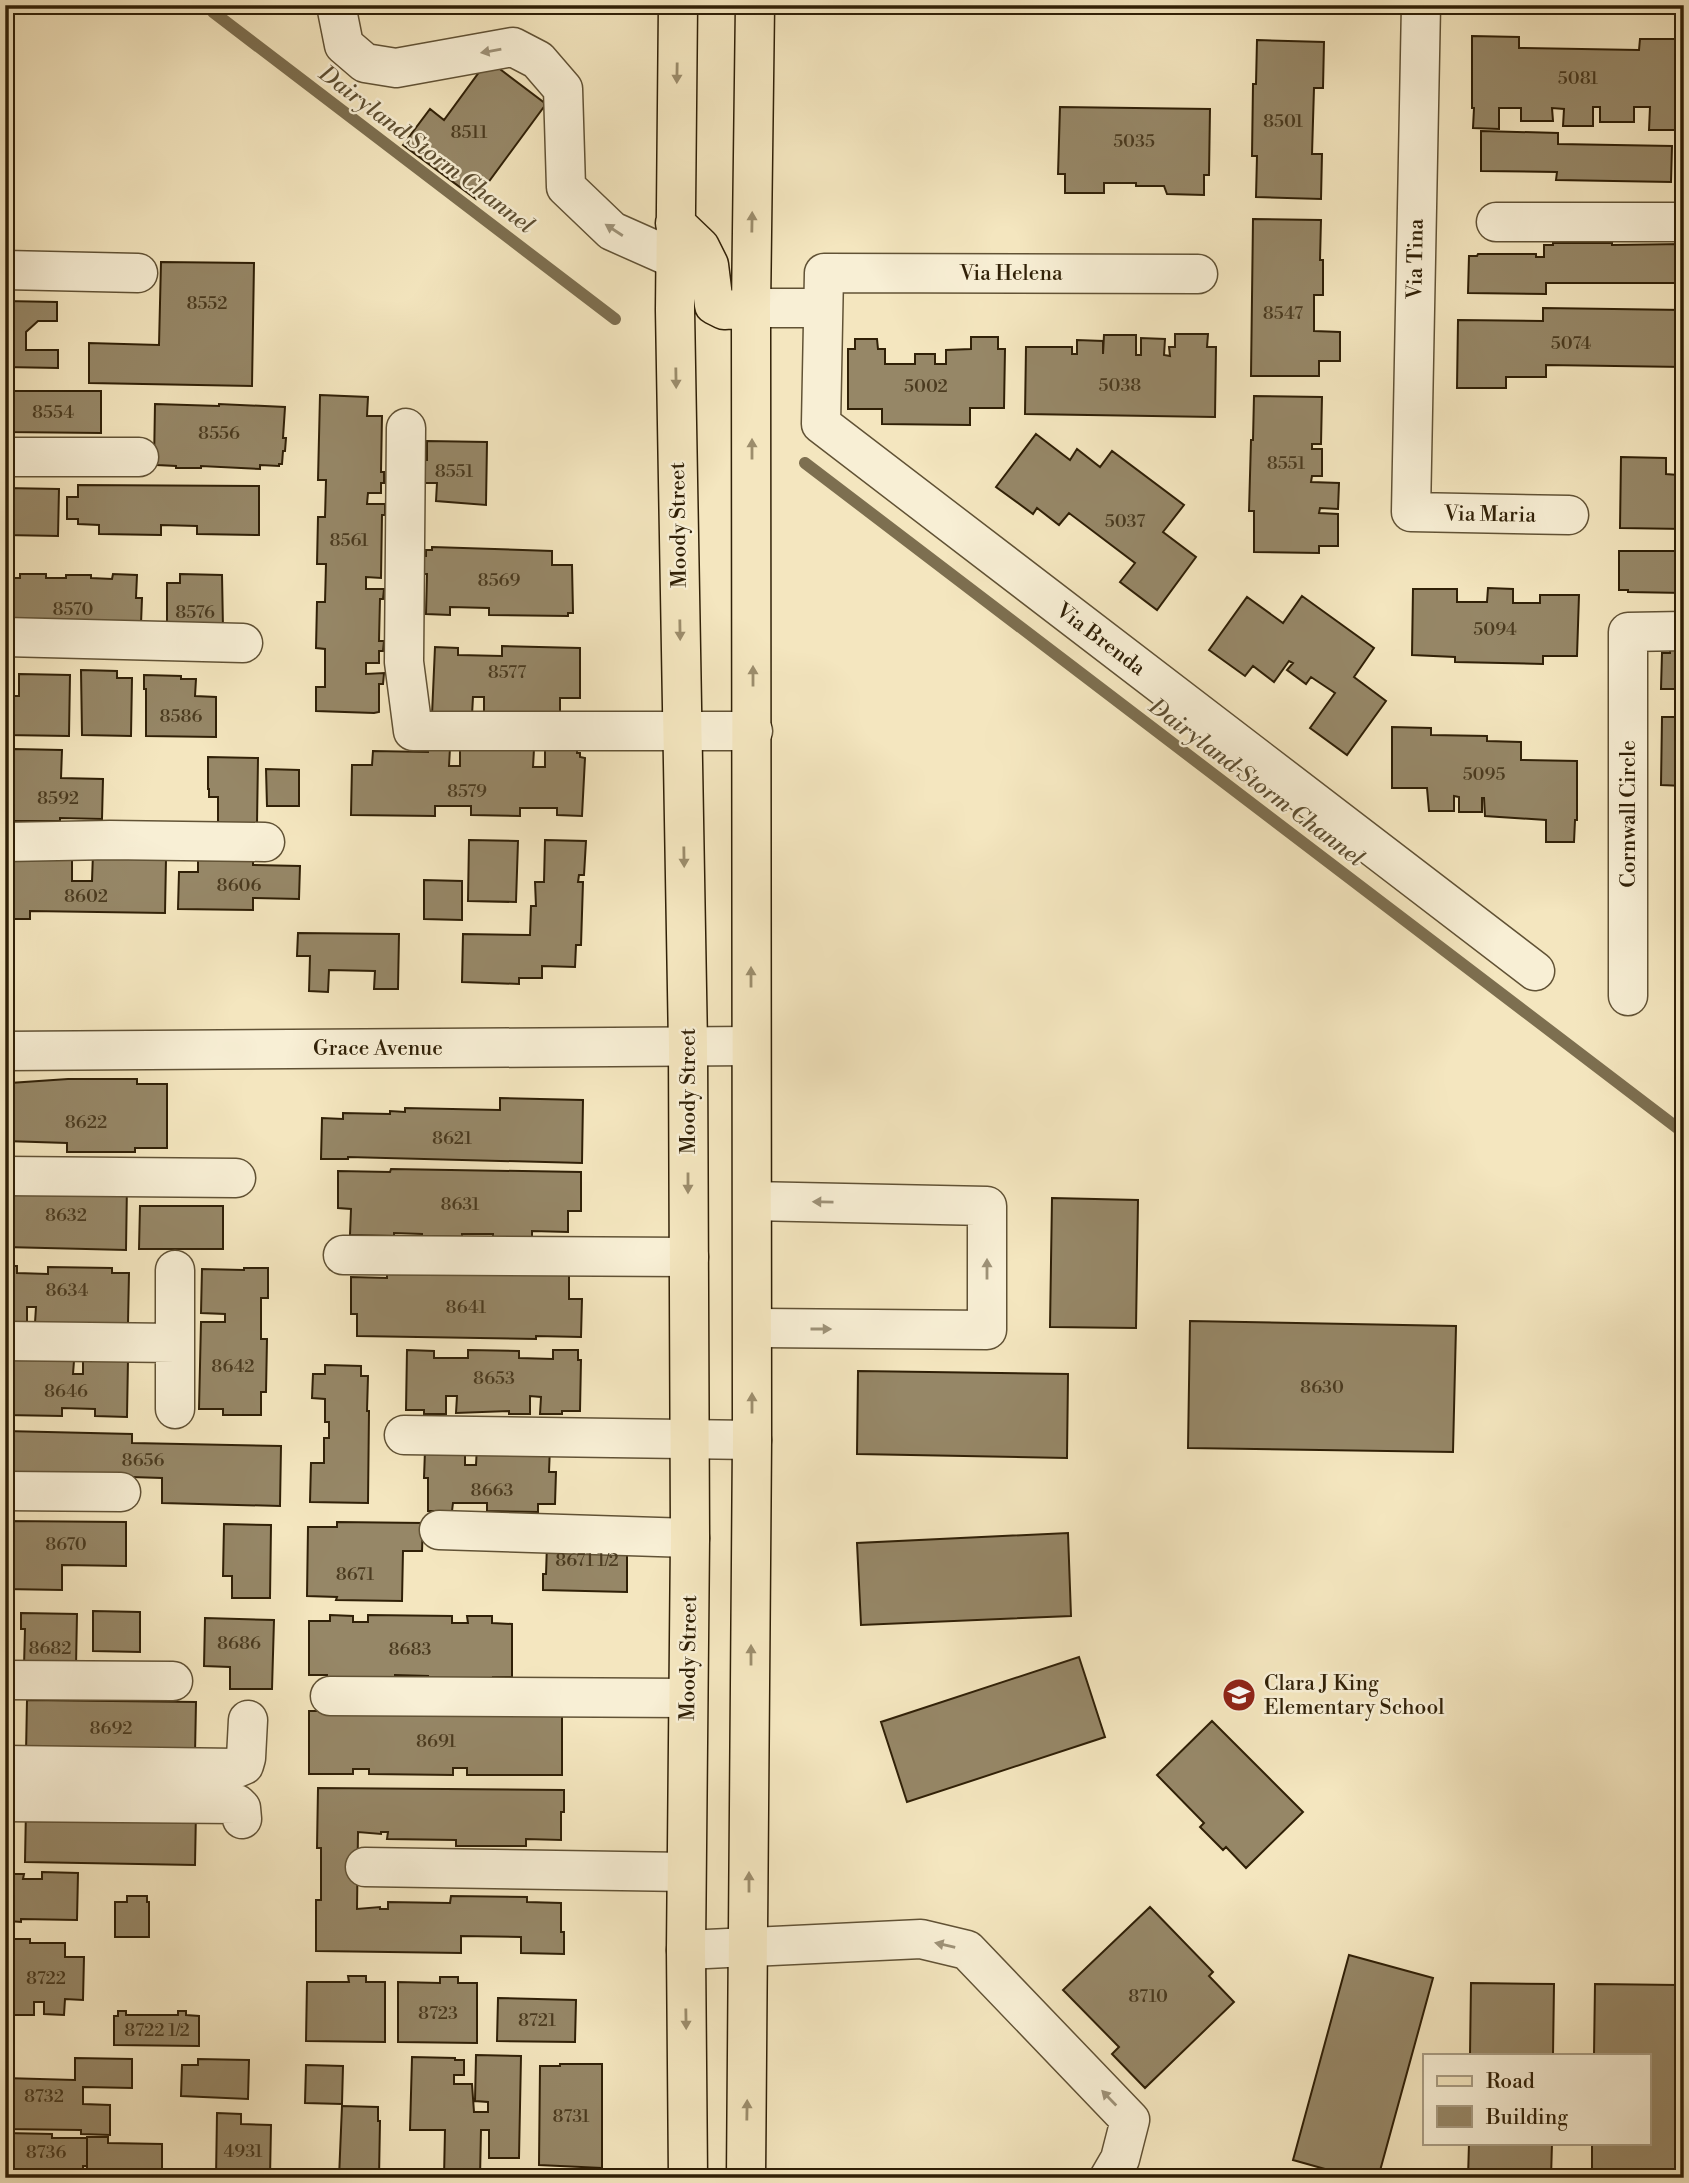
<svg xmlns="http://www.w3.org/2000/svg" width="1689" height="2183" font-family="'Libre Bodoni',serif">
<rect width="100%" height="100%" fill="#f4e6bf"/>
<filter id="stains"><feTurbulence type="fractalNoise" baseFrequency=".00286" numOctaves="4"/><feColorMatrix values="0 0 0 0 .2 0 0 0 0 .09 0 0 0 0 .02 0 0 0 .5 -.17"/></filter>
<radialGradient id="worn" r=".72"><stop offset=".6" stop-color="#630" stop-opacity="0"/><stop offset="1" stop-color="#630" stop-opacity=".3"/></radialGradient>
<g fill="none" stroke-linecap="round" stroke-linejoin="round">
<path stroke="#7d6f50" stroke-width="12" d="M213,12l402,307
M805,463l879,670"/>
</g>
<path fill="#968767" stroke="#302007" stroke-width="2" d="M1472,36l47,1v11l120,2 1,-11h44v69h-4v22h-31l1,-23h-16v15h-34v-15h-7v19h-30l1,-17 -12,-1 1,13h-32v-13h-22v21l-26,-1 1,-20h-2z
M1257,40l67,2 -1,46h-9l-2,66h10l-1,45 -65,-2 1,-41h-5l1,-72h3z
M488,60l58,44 -70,95 -73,-54 27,-36 14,11z
M1060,107l150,2 -1,66h-5v20l-37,-1 -3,-8h-28v-3h-32v10h-39v-19h-7z
M1481,131l77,2v11l114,2 -1,36 -115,-2 1,-8 -76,-1z
M1253,219l68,1 -1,40h3v35h-9v36l26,1v29h-21v15h-68z
M1553,243h59v2l72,-1v39h-138v11l-78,-1 1,-37h8l1,-2h58v3h8v-12h9z
M161,262l93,1 -2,123 -163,-3v-40l70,2z
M5,301l52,1v19h-19l-12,11v18h32v18l-53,-1z
M1543,308l141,2v57l-138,-2v12h-40v11h-49l1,-68 85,1z
M1175,334h33l-1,13h9l-1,70 -190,-3 1,-67h46v7h5v-14l26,1v13l1,-19h32v20h5v-17l24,1 -1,16 6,1 -1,-9h6z
M971,337h27v12h7l-1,59h-34v17l-88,-1v-15h-34v-60h7v-10h22l1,10h7v15h30v-10h20v10h11v-14l25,-1z
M5,391h96v42l-96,-1z
M320,395l48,2 -1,19h15l-1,56h3v11h-3v10h-13l-1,11h18v11h-3l-1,63 -15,-1v12h18l-1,10h-3l-1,42h5l-1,10h-4v12h-13v11l18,-1 -1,11h-4v28l-5,1 -58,-2v-24h9v-38l-9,-1 1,-46h8l1,-38h-9l1,-47h7l1,-37h-8z
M1254,396l68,1 -1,47h-9v5h10v27h-10l-1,6 28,1 -1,26 -18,-1 -1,5 19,1v32h-19v7l-65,-1v-41h-5l2,-71h2z
M155,404l64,2v-2l66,3 -2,31h3l-1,13h-2l-1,13h-3v2l-19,-1v4l-59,-3v2h-25v-2l-19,-1v-1l-3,-1z
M1036,434l34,26 7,-11 23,18 12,-16 72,54 -21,27 33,25 -39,53 -37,-28 15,-19 -66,-50 -10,12 -22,-17 -4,6 -37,-27z
M427,441l60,1 -1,63 -50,-4 1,-18h-16l1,-23h5z
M1621,457l45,1v16l12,1v-5h6v59l-64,-1z
M78,485l181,1v49l-62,-1v-8l-36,-1v10l-62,-1v-9l-21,-1v-5h-11v-22h11z
M5,488l54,1 -1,47 -53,-1z
M432,547l120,4v14h20l1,48h-5v3l-79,-1v-7l-39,-1v8l-24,-1 1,-40h-3v-18h2v-6h6z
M1619,551h65v42l-56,-1v-2h-9z
M20,574h26v4h20v-3h25v3l21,1 1,-5 24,1 -1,23h6l-1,26 -136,-4v-42h15z
M180,574l42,1 1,54 -56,-4v-42h13z
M1488,588l25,1v14h27v-8h39l-2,61h-34v8l-88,-2v-5l-43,-2 1,-66h44v13h30z
M1302,596l72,52 -20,29 32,24 -39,54 -37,-27 25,-35 -24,-16 -5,7 -19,-14 6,-7 -4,-2 -15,21 -21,-16 -8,10 -36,-26 38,-53 36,26z
M502,646l78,2v50h-20v16l-76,1v-18h-11l-1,18h-40l3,-68 23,1v7l44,1z
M1670,650h14v39h-23l1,-36h8z
M81,670l36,1v7h15l-1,58 -49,-1z
M19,674l51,1 -1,61 -64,-1v-39h14z
M144,675l37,1v3h15l-1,17 21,1v40l-70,-1v-47h-2z
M1662,717h22v69l-23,-1z
M1392,727l39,1v7l56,1v5l34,1v18l56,1v59h-2l-1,22h-28v-22l-61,-4 -1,-18h-2v14h-23v-15l-5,-1v15h-25l-2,-23h-35z
M428,748h22l-1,18h11v-18l74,1 -1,18h12v-18l32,1v3h3v4l5,1 -3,58 -25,-1v-7h-37v8l-49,-1v-9h-36v10l-84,-1 1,-50h20l1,-14 55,1z
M14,749l48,1 -1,28 42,1 -1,40 -42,-1v3h-47z
M208,757l50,1 -1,66h-39v-27h-9v-8h-1z
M266,769l33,1v36h-32z
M469,840l49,1 -2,61 -48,-1z
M545,840l41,1 -2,34h-5l-1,7h5l-2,63h-5l-1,22 -33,-1v12h-23v6l-57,-2 1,-48 67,1 1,-29h5l-1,-24h9z
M5,850l67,1v30h20l1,-28 73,6 -1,54 -135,-2v8h-25z
M198,858l55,1v6l47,1 -1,33 -46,-1v12l-75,-1 1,-37h19z
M424,880l38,1v39l-38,-1z
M298,933l101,1 -1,55h-24l1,-18 -46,-1 -1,22 -19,-1 1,-35h-13z
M68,1079h69v5h30v64h-32v4h-68v-9l-62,-2v-38h5v-20z
M500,1098l83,2 -1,63 -234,-6v2h-27l1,-41 21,1v-6l47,1v-3l15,1v-4l95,2z
M391,1169l190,3v39h-13v21l-36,-1v7l-39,-1v-3h-31v3l-40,-1v-2l-28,-1v3l-44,-1 1,-26 -13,-1v-37l52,1z
M5,1183l122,1 -1,66 -121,-3z
M1052,1198l86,2 -2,128 -86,-1z
M140,1206h83v43h-84z
M5,1266h12v7l31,1v-7l64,1v5h17l-1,50h-93l1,-16h-9v16l-22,2z
M244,1268h24v30h-7v41h6l-1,53h-5v23h-38v-6h-24l2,-87h24v-8l-24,-1 1,-44 42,1z
M387,1273l182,1v25h13l-1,38 -45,-1v3l-179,-3v-22h-6v-37l36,1z
M1190,1321l266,5 -3,126 -265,-4z
M407,1350l27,1v7h34v-8l51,1v7l34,1v-9h25v10h3l-1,51h-18v3h-22l1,-17 -11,-1v18h-21v-3l-53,2 1,-17h-11v18h-22v-4h-18z
M5,1355l69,6 -1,13h10v-13l45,-2 -1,58 -32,-1v-7l-33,-1v8l-57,-1z
M325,1365l36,1v10h7l-1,35h2l-1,92 -58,-1 1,-39h13v-25h5v-16h-4v-23l-13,-1 1,-24h12z
M858,1371l210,3 -1,84 -210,-4z
M5,1431l127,3v9l149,3 -1,60 -118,-3v-25l-157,-5z
M477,1446l73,1 -1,25h7l-1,32h-17v8l-51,-1v-8h-34l-1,8h-24v-33h-4l1,-28 40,-3v18h11z
M5,1521l121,1v44l-64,-1v25l-57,-1z
M337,1522l86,1 -1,28h-19l-1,50 -66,-1 1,-3 -30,-1 1,-69h29z
M224,1524l47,1 -1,73h-38v-22h-9z
M1068,1533l3,83 -210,9 -4,-82z
M547,1544l80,2v46l-84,-2v-16h3z
M93,1611l47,1v40l-47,-1z
M21,1613l56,1 -1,53 -52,-1 1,-37h-4z
M330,1615l23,1v6h15v-7l84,1v7h16l-1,-7h25v7l20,1v53h-19v3l-65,-1v-3l-33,-1v4l-68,-1v-3h-18v-54h21z
M205,1618l69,2 -2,69h-42v-22l-26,-1z
M1079,1657l26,80 -198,65 -26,-80z
M27,1700l169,2 -1,53 -169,-2z
M562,1710v65h-95v-7h-14v7l-84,-1v-5h-16v5h-44v-63z
M1212,1721l91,91 -57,56 -20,-21 -3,3 -23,-23 4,-4 -47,-48z
M318,1788l246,2v22h-3v28l-35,-1v7h-70v-6l-69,-1 1,-7h-7v2l-23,-2 -1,77 23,-2v2h8v-7l62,1 1,-7 76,1v5l34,1v29h3v22l-43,-1v-16l-60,-1v17l-145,-2v-51h5v-52h-4z
M26,1808l170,2 -1,55 -170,-3z
M42,1872l36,1 -1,47 -56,-1v3l-13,-1v-5h-3v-42h19l-1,5h19z
M127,1896h20v6h2v35h-34v-35h12z
M1150,1907l63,65 -4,4 25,26 -89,86 -33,-34 7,-7 -56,-57z
M8,1939h22v4h35v14h19l-1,43 -18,-1 -1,16 -20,-1v-12h-10v13h-27z
M1349,1955l84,23 -55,200h-21l-64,-18z
M348,1976h18v6h19v60l-79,-1 1,-59h42z
M440,1977h18v6h19v60l-79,-1v-60l42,1z
M1471,1983l83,1 -1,71h-83z
M1595,1984l83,1 -3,193h-83v-35h57v-88h-55z
M498,1998l78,2 -1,42 -78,-1z
M118,2011h8v4h52v-4h8v4l13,1v30l-85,-1v-29h4z
M476,2055l45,1 -2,102h-30v-28h-8l-1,48h-36l1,-48h-35l2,-73 43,1v2h9v15h-10v9h18l2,28h14v-10l-13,-1z
M75,2058l57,1v29l-49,-1v17l27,1v30l-29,-1v-4l-76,-1v-51l70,2z
M198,2059l51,1 -1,39 -67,-3 1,-31h16z
M560,2064h42v104l-63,-3 1,-99h20z
M306,2065l37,1 -1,38 -37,-1z
M342,2106l36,1v14h2l-1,57h-40z
M217,2113l24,1v10l30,1 -1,53h-54z
M5,2133l47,1v4h35v28h-4v5h-25v7h-53z
M87,2137h21v6l54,1v34h-78v-7h3z
M1469,2143h83l-1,35h-83z"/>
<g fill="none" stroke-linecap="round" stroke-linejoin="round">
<defs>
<path id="minor" d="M336,5l8,40 21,18 31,5 117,-21 25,13 25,29 3,98 46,44 63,28
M1421,5l-10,507 158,3
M1496,222h188
M5,270l133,3
M1198,274l-374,-1 -3,151 714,547
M751,308h72
M406,428l-2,234 9,69h340
M5,457h134
M5,637l238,6
M5,842l105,-2 155,2
M1628,996v-364l56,-1
M5,1051l746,-5
M5,1176l231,2
M343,1255l346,2
M175,1270v139
M753,1328l234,2v-124l-234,-5
M5,1341l170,2
M404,1435l348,5
M5,1491l116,1
M439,1530l251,8
M5,1680l168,1
M330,1696l358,2
M5,1765l232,3 7,-3 2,-7 2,-38
M5,1802l232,2 4,4 1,11
M365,1867l321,5
M686,1950l235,-11 46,11 163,170 -10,39 -11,19"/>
<path id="major" d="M678,5l-3,305 13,736 2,492 -4,412 2,228
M675,223l25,24 9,18 5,40 10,5 27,-2
M746,2178l6,-738 -1,-1132 4,-303"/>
</defs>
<use href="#minor" stroke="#615235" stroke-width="41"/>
<use href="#major" stroke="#302007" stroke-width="41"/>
<use href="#minor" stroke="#f8efd5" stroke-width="38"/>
<use href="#major" stroke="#f4e6bf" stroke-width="38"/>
</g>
<defs><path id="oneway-solid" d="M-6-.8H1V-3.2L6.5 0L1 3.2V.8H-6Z" transform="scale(1.75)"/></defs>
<g fill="#9e9278">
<use href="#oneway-solid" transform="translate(491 51) rotate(170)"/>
<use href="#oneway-solid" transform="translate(614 230) rotate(-147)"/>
<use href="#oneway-solid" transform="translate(823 1202) rotate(-179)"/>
<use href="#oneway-solid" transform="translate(987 1269) rotate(-90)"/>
<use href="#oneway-solid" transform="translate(821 1329)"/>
<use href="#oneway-solid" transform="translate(945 1945) rotate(-167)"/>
<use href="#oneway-solid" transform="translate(1109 2098) rotate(-134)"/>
</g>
<g fill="#9c8d6c">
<use href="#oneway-solid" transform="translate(677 73) rotate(91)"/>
<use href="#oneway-solid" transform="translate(752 222) rotate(-89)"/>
<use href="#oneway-solid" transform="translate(676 378) rotate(89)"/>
<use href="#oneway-solid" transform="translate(752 449) rotate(-90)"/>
<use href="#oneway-solid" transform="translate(680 630) rotate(89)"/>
<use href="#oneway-solid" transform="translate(753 676) rotate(-90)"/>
<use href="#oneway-solid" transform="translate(684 857) rotate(89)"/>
<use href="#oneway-solid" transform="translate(751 977) rotate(-90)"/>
<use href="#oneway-solid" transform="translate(688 1183) rotate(90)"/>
<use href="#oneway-solid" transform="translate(752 1403) rotate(-90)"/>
<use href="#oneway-solid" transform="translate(751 1655) rotate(-90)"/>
<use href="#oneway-solid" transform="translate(749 1882) rotate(-90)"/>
<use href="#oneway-solid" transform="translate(686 2019) rotate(89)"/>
<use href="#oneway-solid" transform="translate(747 2110) rotate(-89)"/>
</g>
<defs>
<symbol id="school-disc" viewBox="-11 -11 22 22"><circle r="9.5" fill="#8f2418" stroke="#f8efd5"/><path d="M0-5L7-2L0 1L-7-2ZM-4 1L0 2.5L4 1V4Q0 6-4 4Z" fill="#fff"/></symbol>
</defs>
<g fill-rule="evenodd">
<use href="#school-disc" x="1220" y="1676" width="38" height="38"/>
</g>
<g text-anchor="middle" stroke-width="5" stroke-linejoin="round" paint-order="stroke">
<g font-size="18" fill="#4a3a1f">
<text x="1578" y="84">5081</text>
<text x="1283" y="127">8501</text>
<text x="469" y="138">8511</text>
<text x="1134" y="147">5035</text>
<text x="207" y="309">8552</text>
<text x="1283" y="319">8547</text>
<text x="1571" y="349">5074</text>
<text x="1120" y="391">5038</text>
<text x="926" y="392">5002</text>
<text x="53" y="418">8554</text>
<text x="219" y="439">8556</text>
<text x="1286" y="469">8551</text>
<text x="454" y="477">8551</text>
<text x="1125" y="527">5037</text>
<text x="349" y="546">8561</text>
<text x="499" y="586">8569</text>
<text x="73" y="615">8570</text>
<text x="195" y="618">8576</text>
<text x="1495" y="635">5094</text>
<text x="507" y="678">8577</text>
<text x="181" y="722">8586</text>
<text x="1484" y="780">5095</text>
<text x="467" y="797">8579</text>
<text x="58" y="804">8592</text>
<text x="239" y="891">8606</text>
<text x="86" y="902">8602</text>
<text x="86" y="1128">8622</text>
<text x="452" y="1144">8621</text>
<text x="460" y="1210">8631</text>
<text x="66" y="1221">8632</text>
<text x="67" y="1296">8634</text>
<text x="466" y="1313">8641</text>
<text x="233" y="1372">8642</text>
<text x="494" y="1384">8653</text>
<text x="1322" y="1393">8630</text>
<text x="66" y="1397">8646</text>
<text x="143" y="1466">8656</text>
<text x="492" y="1496">8663</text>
<text x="66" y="1550">8670</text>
<text x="587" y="1566">8671 1/2</text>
<text x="355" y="1580">8671</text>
<text x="239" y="1649">8686</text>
<text x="50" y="1654">8682</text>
<text x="410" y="1655">8683</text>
<text x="111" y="1734">8692</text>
<text x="436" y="1747">8691</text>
<text x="46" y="1984">8722</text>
<text x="1148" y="2002">8710</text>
<text x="438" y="2019">8723</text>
<text x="537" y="2026">8721</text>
<text x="157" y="2036">8722 1/2</text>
<text x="44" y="2102">8732</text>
<text x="571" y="2122">8731</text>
<text x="243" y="2157">4931</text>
<text x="46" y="2158">8736</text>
</g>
<g font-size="21" fill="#302007" stroke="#f8efd5">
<text transform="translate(1415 259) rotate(-89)" y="7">Via Tina</text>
<text x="1011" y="280">Via Helena</text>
<text transform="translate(1490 514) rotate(1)" y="7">Via Maria</text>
<text transform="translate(678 525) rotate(-91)" y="7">Moody Street</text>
<text transform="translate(1101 639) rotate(37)" y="7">Via Brenda</text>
<text transform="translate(1628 814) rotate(-90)" y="7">Cornwall Circle</text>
<text x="378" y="1055">Grace Avenue</text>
<text transform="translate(688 1091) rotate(-90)" y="7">Moody Street</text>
<text transform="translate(688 1658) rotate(-89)" y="7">Moody Street</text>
</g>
<g font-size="21" fill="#302007" stroke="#f8efd5" text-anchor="start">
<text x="1264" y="1690">Clara J King<tspan x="1264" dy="24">Elementary School</tspan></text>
</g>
<g font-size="23" font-style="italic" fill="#5d4e31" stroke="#f8efd5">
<text transform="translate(427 149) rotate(37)" y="8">Dairyland Storm Channel</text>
<text transform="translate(1257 782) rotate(37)" y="8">Dairyland Storm Channel</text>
</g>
</g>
<rect width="1689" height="2183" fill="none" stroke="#f4e6bf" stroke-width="28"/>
<rect x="7" y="7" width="1675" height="2169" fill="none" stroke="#302007" stroke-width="3.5"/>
<rect x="14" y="14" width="1661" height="2155" fill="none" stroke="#302007" stroke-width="2"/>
<rect x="1423" y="2054" width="228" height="91" fill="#f8efd5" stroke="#a89c83" stroke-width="2"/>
<rect x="1437" y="2076" width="35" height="10" fill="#f4e6bf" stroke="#a89c83" stroke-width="2"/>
<text x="1486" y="2088" font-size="21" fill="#302007">Road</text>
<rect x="1437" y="2106" width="35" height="21" fill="#968767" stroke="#a89c83" stroke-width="2"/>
<text x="1486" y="2124" font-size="21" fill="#302007">Building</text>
<rect width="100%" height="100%" filter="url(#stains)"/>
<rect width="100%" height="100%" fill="url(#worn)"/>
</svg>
